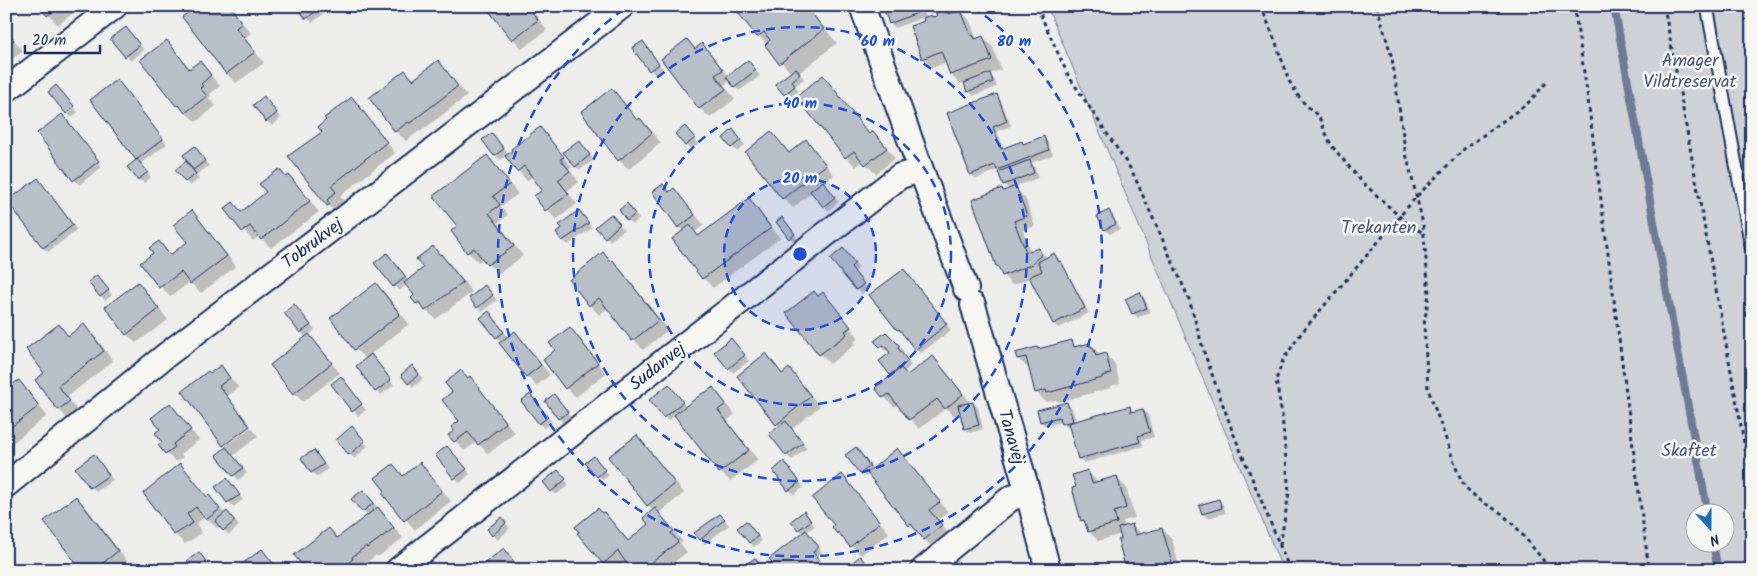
<svg xmlns="http://www.w3.org/2000/svg" width="1758" height="576" font-family="Kalam,sans-serif">
<rect width="100%" height="100%" fill="#edeeec"/>
<filter id="ink" filterUnits="userSpaceOnUse"><feTurbulence type="fractalNoise" baseFrequency=".02" numOctaves="2"/><feDisplacementMap in="SourceGraphic" scale="10" xChannelSelector="R" yChannelSelector="G"/><feConvolveMatrix kernelMatrix="1 2 1 2 8 2 1 2 1" color-interpolation-filters="sRGB"/></filter>
<g filter="url(#ink)">
<path fill="#ced2d7" stroke="#74809a" fill-rule="evenodd" d="M1047,6h705v564h-469zM1696,514h30v30h-30z"/>
<path fill="#0003" d="M41,6h41l-24,19z
M199,6h22l2,3 5,-3 23,27 -6,5 19,25 -28,20 -9,-9 -43,-57z
M298,6h35l-21,17z
M486,6h42l19,24 -25,19z
M734,6h61l3,3 7,-3 12,13 20,24 -38,30 5,6 -9,7 4,5 -10,8 -4,-5 6,-21z
M888,6h34l5,12 6,1 6,-2 5,-10 7,8 10,-4 9,10 7,19 6,-2 10,9 8,23 -12,4 5,5 3,8 -24,9 -4,-5 -4,-9 -5,2 -9,-9 -5,-13 -14,6 -9,-10 2,-36 -1,-5 -29,11 -5,-5 -6,-15z
M6,30l17,21 -17,13z
M130,33l14,17 -13,11 -19,-22z
M687,40l9,9 6,-5 27,32 24,-9 7,9 -21,15 -9,-10 -6,4 11,14 -25,19 -10,-10 -37,-49z
M167,42l23,27 10,-7 20,24 -10,8 1,2 -2,2 7,8 -20,16 -19,-17z
M647,48l16,21 -8,6 -21,-26z
M438,62l29,34 -47,36 -1,-1 -13,10 -10,-10 -25,-33 34,-26 9,8z
M823,77l9,10 38,48 3,-3 22,26 -19,16 -13,-13 -7,6 -10,-10 -48,-60z
M117,81l50,63 -26,20 10,13 -7,6 -5,-4 -1,-19 -46,-60z
M612,89l26,32 2,-1 10,9 11,14 -32,26 -10,-9z
M61,91l17,21 -7,6 -4,-5z
M997,96l4,5 10,25 -14,5 7,18 18,-6 2,2 19,-7 5,5 5,12 -22,8 3,3 4,12 -24,9 11,11 10,28 -12,4 8,22 7,-3 9,9 7,-3 5,4 6,9 24,45 -30,15 -5,-4 -23,-46 -19,7 -9,-10 -6,-9 5,-76 2,2 6,-2 -6,-6 -3,-12 -3,-2 -22,9 -5,-5z
M264,98l17,20 -9,8 -5,-5z
M352,99l9,9 34,45 -55,43 5,6 -10,8 3,5 -10,-10 -38,-48 34,-25z
M62,115l40,52 -23,18 -41,-51z
M540,129l32,38 -3,2 10,13 -12,9 10,13 -21,16 -20,-24 8,-5 -11,-15 -6,5 -21,-25 -6,4 -16,-20 12,-1 13,16z
M771,132l19,21 16,-12 9,10 19,24 -11,9 16,18 -11,9 -16,-19 -19,16 -10,-10z
M689,133l9,11 -7,6 -14,-16z
M737,135l8,10 -8,7 -13,-14z
M579,142l15,18 -14,10 -5,-4z
M195,148l14,18 -13,9 3,4 -9,7 -13,-16 11,-9z
M487,156l31,38 -17,12 7,9 -10,8 25,33 -25,18 -15,-16 -5,4 -10,-10 -9,-25z
M289,176l30,36 -48,36 -12,-12 -6,5 -27,-32 7,-6 9,10z
M42,184l35,46 -29,22 -5,-5z
M663,185l7,8 4,-4 30,36 -9,7 4,4 50,-37 9,10 22,29 -67,50 -10,-10 -29,-39 10,-7 -30,-40z
M627,205l12,14 -7,6 -4,-5z
M1109,211l4,5 7,13 -10,5 -5,-4 -6,-14z
M192,212l9,10 35,44 -35,27 -11,-11 -20,15 -28,-33 13,-11 4,-11 13,13 16,-12z
M583,217l9,11 -24,17 -5,-5z
M615,220l9,10 -14,11 -4,-4z
M778,222l9,2 12,16 -4,3z
M433,248l18,17 21,27 -36,27 -19,-16 -4,-5 3,-3 -9,-11 -8,7 -23,-28 16,-3 17,21 15,-12z
M603,254l19,17 46,59 -25,20 -35,-42 -9,7 -9,-10z
M848,254l11,14 -5,4 14,17 -6,5 -30,-35z
M904,270l47,60 -31,24 -16,-21 -1,1 -5,-4 -27,-35z
M102,282l10,13 -7,6 -4,-5z
M138,283l9,10 21,27 -32,23 -9,-9z
M376,285l10,9 23,30 -39,31 24,30 -13,10 -5,-4 -10,-32 -11,-10z
M489,291l8,9 -15,12 -4,-5z
M823,294l36,44 -5,4 2,2 -26,20 -10,-10 -32,-41z
M1140,294l5,5 5,13 -12,6 -5,-5z
M299,311l16,19 -7,6 32,37 -37,29 -9,-9 12,-55 -21,-25z
M493,317l15,20 6,-4 10,9 26,33 -14,11 -9,-10 -30,-39z
M58,326l11,11 15,-11 10,9 19,26 -46,36 11,15 -10,7 -9,-9 -23,-30 10,-6z
M569,329l10,9 27,35 -30,24 -10,-9 -9,-37z
M876,341l21,3 7,8 -2,1 9,13 -7,6 4,4 24,-19 10,10 29,36h2l5,5 5,21 -13,4 -5,-5 -4,-15 -6,4 -9,-9 -27,21 -21,-25 -4,3 -18,-19 16,-12 -12,-14 12,-9 -4,-4 -3,2z
M1071,341l6,7 13,-4 10,11h5l10,9 5,20 -9,2v2l-53,14 -2,-2 -10,2 -10,-10 -6,-24h-2l-10,-9z
M736,344l13,17 -16,12 -17,-21z
M766,354l17,20 6,-4 31,36 -28,23 15,19 -15,12 -5,-5 -7,-28 -3,-3z
M221,367l18,21 -12,8 23,29 -26,19 -14,-69z
M417,371l6,8 -10,8 -4,-4z
M470,378l9,10 36,45 -27,21 -11,-12 -13,9 -14,-16 6,-4 4,-10 8,-42z
M18,382l10,9 19,25 -41,32v-57z
M345,383l21,27 -8,6 -25,-32z
M713,388l22,26 -8,7 31,39 -28,21 -10,-9 -44,-57 -8,6 -4,-4 10,-27 12,17z
M554,396l17,21 -8,6 -4,-5z
M535,400l17,22 -8,6 -4,-4z
M1067,403l5,5 4,14 53,-15 5,5 9,-2 5,5 6,22 -12,3 1,6 -59,17 -5,-5 -8,-31 -4,1 -5,-6 -16,4 -5,-4z
M170,405l29,35 -18,14 2,3 -7,5 -10,-9 -5,-23z
M251,427l7,9 -25,20 14,17 -9,7 -20,-25 9,-7 -2,-2z
M356,432l12,14 -14,13 -4,-5z
M637,436l9,10 38,47 -25,20 24,29 -3,1 7,9 -23,18h-30l-8,-8 -9,8h-7l-6,-7 -2,-48 2,-1 9,9 16,19 20,-18 4,-13 -5,-6z
M897,450l10,10 41,52 -10,8 12,16 -16,13 -24,-24 -40,-51 -5,3 -4,-4v-20l12,16z
M452,452l18,22 -10,9 -23,-28z
M318,456l10,13 -11,8 -5,-5z
M98,460l15,20 -17,12 -19,-24z
M598,462l11,13 -6,5 -5,-4z
M420,464l10,10 21,27 -36,29 -31,-37z
M180,465l28,33 1,-1 16,17 7,3 7,9 -10,9 -9,-9 -3,2 -12,-11 -9,7 6,9 -17,11 -10,-10z
M789,468l15,19 -10,8 -20,-24z
M1088,472l10,10 18,-4 10,9 9,31 -12,3 2,6 7,-2 10,10 20,-6 10,10 8,31h-53l-6,-36 -23,7 -9,-10 -2,-7 -5,-4 -5,-32z
M842,476l47,57 -28,22 -27,-28 1,-1z
M563,477l6,8 -13,10 -4,-4z
M232,484l11,16 -10,7 -16,-20z
M368,496l35,42 -25,19 -2,-2 -15,12v3h-53l21,-41 10,10 29,-23 -5,-5z
M76,498l10,9 41,54 -11,9h-33z
M1218,500l5,5 3,8 -18,5 -5,-4 -2,-8z
M804,513l11,13 -9,6 16,20 -5,5 10,13h-55l31,-36 -4,-5z
M720,515l9,10 -24,19 -5,-5z
M501,519l9,9 -12,12 -10,-11z
M751,527l11,14 -8,6 -4,-5z
M262,550l17,20h-43z
M204,558l6,8 -5,4h-9l-7,-9z"/>
<g fill="none" stroke-linecap="round" stroke-linejoin="round">
<path stroke="#6e7a96" stroke-width="8" d="M1614,6l94,508
M1713,544l5,26"/>
</g>
<path fill="#b9bfc8" stroke="#1b2f5e" d="M39,6h21l-13,10z
M197,6h23l1,2 3,-2h6l12,17 -6,5 19,24 -29,22 -44,-57z
M296,6h27l-17,13z
M485,6h42l11,14 -26,20z
M733,6h62l2,3 3,-3h6l18,23 -45,35 -14,-19 5,-5 -6,-8 -7,5z
M920,6l2,5 -33,13 -6,-17z
M944,6l2,7 3,-1v2l12,-4 10,26 2,-1 2,4 8,-3 9,24 -42,15 -9,-24 -19,8 -12,-33 14,-5 -1,-3 8,-3 1,2 5,-1 -3,-7z
M126,27l14,18 -15,12 -15,-18z
M6,30l8,10 -8,6z
M687,39l8,10 7,-6 21,27 -8,5 11,14 -27,20 -38,-50z
M167,40l22,29 11,-8 11,14 -10,9 2,2 -3,2 7,8 -22,17 -6,-8 -3,1 -36,-46z
M643,41l16,23 -10,7 -17,-23z
M438,60l20,26 -48,37 -2,-1 -13,10 -26,-34 36,-28 8,10z
M748,60l8,10 -22,17 -8,-10z
M796,68l4,6 -8,7 3,5 -11,9 -9,-11z
M990,73l3,9 -26,10 -3,-9z
M823,75l46,59 4,-3 14,17 -22,17 -11,-14 -9,7 -49,-61z
M117,79l46,60 -27,21 -46,-60z
M56,85l18,21 -8,8 -18,-22z
M612,88l25,32 3,-2 12,15 -34,28 -37,-49z
M997,94l10,27 -14,6 8,22 21,-8 1,3 21,-8 5,14 -52,20 -2,-5 -25,10 -23,-62z
M264,96l13,17 -11,9 -13,-17z
M352,97l35,45 -56,44 5,6 -9,8 3,4 -3,2 -39,-50 34,-24 -4,-5 8,-7 -2,-2z
M62,114l37,47 -26,20 -36,-48z
M685,126l10,12 -10,8 -10,-12z
M540,127l24,30 -4,2 10,12 -12,9 11,14 -24,17 -11,-15 8,-6 -18,-24 -7,6 -12,-16 7,-5 -1,-2z
M733,129l8,11 -10,8 -8,-10z
M771,131l18,22 17,-14 20,26 -44,34 -37,-47z
M492,133l12,16 -10,7 -12,-16z
M579,140l11,15 -15,12 -12,-15z
M195,146l10,15 -12,9 -10,-15z
M487,155l23,29 -17,12 7,9 -11,8 25,33 -27,19 -13,-17 -7,5 -16,-22 6,-5 -24,-30z
M137,159l11,13 -10,8 -11,-13z
M1030,160l4,13 -31,12 -5,-13z
M186,161l10,13 -11,8 -10,-12z
M279,169l7,8 3,-2 21,26 -49,39 -11,-14 -8,6 -18,-23 9,-7 8,10 25,-20 -7,-8z
M38,178l35,47 -30,23 -36,-47z
M823,181l12,16 -12,10 -13,-16z
M663,184l6,8 5,-4 21,27 -17,13 -26,-36z
M1016,186l11,30 -13,5 12,31 13,-4 2,7 -9,8 1,1 -31,12 -4,-10h-2l-24,-66 30,-12 1,3z
M749,198l22,30 -69,51 -30,-40 18,-14 8,11z
M627,203l8,11 -8,7 -8,-11z
M192,210l35,46 -37,28 -9,-12 -22,16 -19,-25 13,-10 -4,-5 10,-7 11,14 17,-13 -14,-17z
M579,210l10,13 -27,18 -6,-8 6,-5 -3,-3z
M1109,210l7,14 -12,6 -7,-14z
M611,214l9,10 -15,14 -10,-11z
M782,217l13,17 -6,5 -13,-17z
M433,246l7,9 1,-1 22,28 -38,29 -6,-9 -3,2 -5,-6 3,-3 -10,-12 19,-15 -7,-9z
M843,248l12,15 -4,4 13,17 -8,6 -26,-31z
M603,252l8,10 2,-2 46,60 -27,21 -33,-43 -10,8 -20,-26z
M387,253l19,24 -13,10 -19,-24z
M1054,253l5,9 2,-1 24,47 -32,16 -24,-47 13,-6 -4,-9z
M904,269l43,55 -32,26 -16,-21 -2,1 -28,-35z
M97,275l12,15 -9,7 -12,-15z
M138,282l21,27 -33,26 -21,-28z
M376,283l24,31 -46,36 -24,-32z
M485,285l8,10 -16,13 -8,-10z
M814,291l4,5 5,-4 28,35 -6,4 2,3 -28,21 -33,-42z
M1140,292l7,16 -15,6 -7,-15z
M294,304l17,21 -11,8 -16,-20z
M489,311l15,21 -8,6 -16,-20z
M59,324l9,12 16,-12 20,27 -46,35 12,15 -12,9 -23,-30 9,-7 -18,-24z
M570,327l28,36 -33,26 -22,-29 12,-10 -6,-7z
M515,331l26,34 -15,12 -27,-34z
M886,332l14,14 -2,2 10,13 -18,14 -11,-14 11,-8 -6,-8 -4,2 -6,-6z
M309,334l23,29 -39,31 -23,-29z
M731,338l14,17 -17,14 -14,-17z
M1072,340l2,7 16,-4 1,4h2l3,9 10,-3 5,21 -9,2v2l-55,15 -1,-3 -11,3 -9,-36 -9,2 -2,-6 22,-6 1,2z
M766,353l16,21 7,-6 22,28 -35,29 -39,-49z
M371,354l20,26 -16,12 -19,-26z
M933,356l30,38 -18,15 -8,-10 -28,21 -20,-26 -6,4 -8,-10 26,-20 6,7z
M221,365l9,13 -11,8 31,40 -27,20 -41,-55 26,-20 2,2z
M412,365l7,9 -11,10 -7,-9z
M461,370l6,8 3,-2 36,47 -28,22 -10,-13 -14,10 -6,-7 6,-4 -3,-4 8,-6 -17,-21 10,-8 -7,-9z
M341,376l21,28 -10,8 -21,-28z
M19,380l20,26 -33,25v-42z
M669,384l14,18 -20,16 -14,-18z
M713,387l13,17 -8,6 31,40 -30,23 -45,-58 30,-23 1,1z
M530,394l18,23 -9,7 -18,-23z
M554,394l14,18 -10,7 -13,-18z
M973,402l6,23 -15,4 -6,-24z
M1067,402l6,19 -12,3 -2,-7 -19,5 -3,-12z
M170,403l21,27 -18,14 2,3 -10,7 -7,-9 4,-3 -7,-9 5,-4 -9,-11z
M1130,406l1,6 12,-3 7,23 -12,4 2,6 -62,17 -10,-36z
M786,421l17,22 -17,13 -17,-22z
M352,426l13,15 -16,14 -13,-15z
M637,435l38,48 -28,23 -39,-49z
M447,446l20,23 -13,10 -19,-24z
M226,447l17,21 -10,8 -17,-21z
M856,447l14,19 -10,8 -15,-19z
M897,448l43,54 -11,8 13,15 -18,15 -13,-16 -2,2 -42,-53z
M314,450l10,14 -13,9 -10,-15z
M94,454l15,21 -19,13 -15,-20z
M594,456l11,14 -8,7 -12,-14z
M784,461l16,21 -12,9 -15,-20z
M420,462l22,29 -38,30 -22,-28 3,-2 -10,-13 18,-14 10,12z
M180,463l27,34 2,-2 11,14 -14,11 -10,-13 -9,7 6,9 -19,12 -31,-42z
M558,470l8,9 -15,13 -8,-10z
M1088,470l4,13 25,-7 9,32 -12,4 3,11 -29,9 -4,-12 -3,1 -9,-33 4,-1 -4,-12z
M842,474l38,48 -30,25 -12,-15 -1,2 -5,-7 2,-2 -22,-27z
M227,478l13,17 -13,8 -12,-16z
M363,490l11,13 -12,9 -11,-13z
M76,496l42,55 -24,19h-13l-37,-49z
M1219,499l3,9 -20,6 -3,-9z
M378,507l16,21 -27,20 -1,-2 -14,11 1,2 -14,11h-33l-12,-15 35,-27 8,10z
M598,508l4,5 2,-1 24,29 20,-17 -5,-6 12,-10 19,23 -3,2 7,9 -36,28 -12,-2 -12,-17 -15,13 -26,-31 2,-1 -4,-5z
M227,511l8,10 -12,10 -8,-10z
M804,511l7,10 -13,9 -7,-9z
M720,514l5,5 -25,21 -6,-7z
M502,517l4,6 -14,13 -5,-7z
M746,521l12,15 -9,7 -12,-15z
M1132,524l3,11 27,-7 11,38 -16,4h-31l-8,-30 3,-1 -3,-11z
M806,530l13,17 -6,5 14,18h-56l-4,-4 5,-4 -3,-3z
M504,548l16,22h-44z
M262,549l14,18 -3,3h-39z
M199,552l7,9 -12,9 -7,-9z
M860,556l11,14h-20l-3,-4z
M755,558l9,12h-14l-4,-6z
M740,564l4,6h-12z
M1012,565l3,5h-11z"/>
<g fill="none" stroke-linecap="round" stroke-linejoin="round">
<defs>
<path id="lane" d="M1707,6l45,246"/>
<path id="street" d="M862,6l59,164 45,119
M6,90l109,-84
M973,305l55,188 20,77
M6,485l159,-129 457,-350
M398,570l502,-394 21,-6
M923,570l88,-72 17,-5"/>
</defs>
<use href="#lane" stroke="#1b2f5e" stroke-width="15"/>
<use href="#street" stroke="#1b2f5e" stroke-width="28"/>
<path stroke="#1b2f5e" stroke-width="3" stroke-dasharray="4 4" stroke-linecap="butt" d="M1040,6l1,10 27,59 64,96 57,128 15,53 28,78 58,140
M1261,6l15,37 13,38 12,19 18,17 12,28 31,37 48,44 14,7
M1377,6l15,52 13,91 18,75 6,70 -5,31 4,64 30,84 7,14 13,12 23,14 16,15 26,32 5,10
M1574,6l13,86 62,478
M1664,6l88,480
M1280,545l9,-52 -7,-78 -6,-35 7,-20 19,-28 115,-136 47,-47 64,-46 18,-20"/>
<use href="#lane" stroke="#f6f6f2" stroke-width="11"/>
<use href="#street" stroke="#f6f6f2" stroke-width="24"/>
</g>
</g>
<circle cx="800" cy="254" r="76" fill="#1d4ed8" fill-opacity=".12"/>
<g fill="none" stroke="#1d4ed8" stroke-width="2.5" stroke-dasharray="9 6">
<circle cx="800" cy="254" r="76"/>
<circle cx="800" cy="254" r="151"/>
<circle cx="800" cy="254" r="227"/>
<path d="M973 7A302 302 0 1 1 627 7"/>
</g>
<g text-anchor="middle" stroke-width="5" stroke-linejoin="round" paint-order="stroke">
<g font-size="18" fill="#48587c" stroke="#f6f6f2">
<text x="1690" y="66">Amager<tspan x="1690" dy="21">Vildtreservat</tspan></text>
<text x="1379" y="233">Trekanten</text>
<text x="1689" y="456">Skaftet</text>
</g>
<g font-size="18" fill="#1b2f5e" stroke="#f6f6f2">
<text transform="translate(312 243) rotate(-37)" y="6">Tobrukvej</text>
<text transform="translate(657 366) rotate(-38)" y="6">Sudanvej</text>
<text transform="translate(1012 437) rotate(74)" y="6">Tanavej</text>
</g>
</g>
<circle cx="800" cy="254" r="8" fill="#1d4ed8" stroke="#f6f6f2" stroke-width="2.5"/>
<g font-size="15" text-anchor="middle" font-weight="bold" fill="#1d4ed8" stroke="#f6f6f2" stroke-width="5" stroke-linejoin="round" paint-order="stroke">
<text x="1014" y="46">80 m</text>
<text x="878" y="46">60 m</text>
<text x="800" y="108">40 m</text>
<text x="800" y="183">20 m</text>
</g>
<rect width="1758" height="576" fill="none" stroke="#f6f6f2" stroke-width="25"/>
<rect x="12" y="12" width="1733" height="551" fill="none" stroke="#1b2f5e" stroke-width="2" filter="url(#ink)"/>
<g transform="translate(1710 528) rotate(159)"><circle r="24" fill="#f6f6f2" stroke="#9ea6b7"/>
<path d="M0-4L9 19L0 12L-9 19Z" fill="#1f6fb2"/>
<text y="-8" font-size="14" font-weight="bold" text-anchor="middle" fill="#1b2f5e">N</text>
</g>
<path d="M25 45v8h75v-8" fill="none" stroke="#1b2f5e" stroke-width="2.5"/>
<text x="32" y="45" font-size="15" fill="#1b2f5e" stroke="#f6f6f2" stroke-width="4" paint-order="stroke">20 m</text>
</svg>
